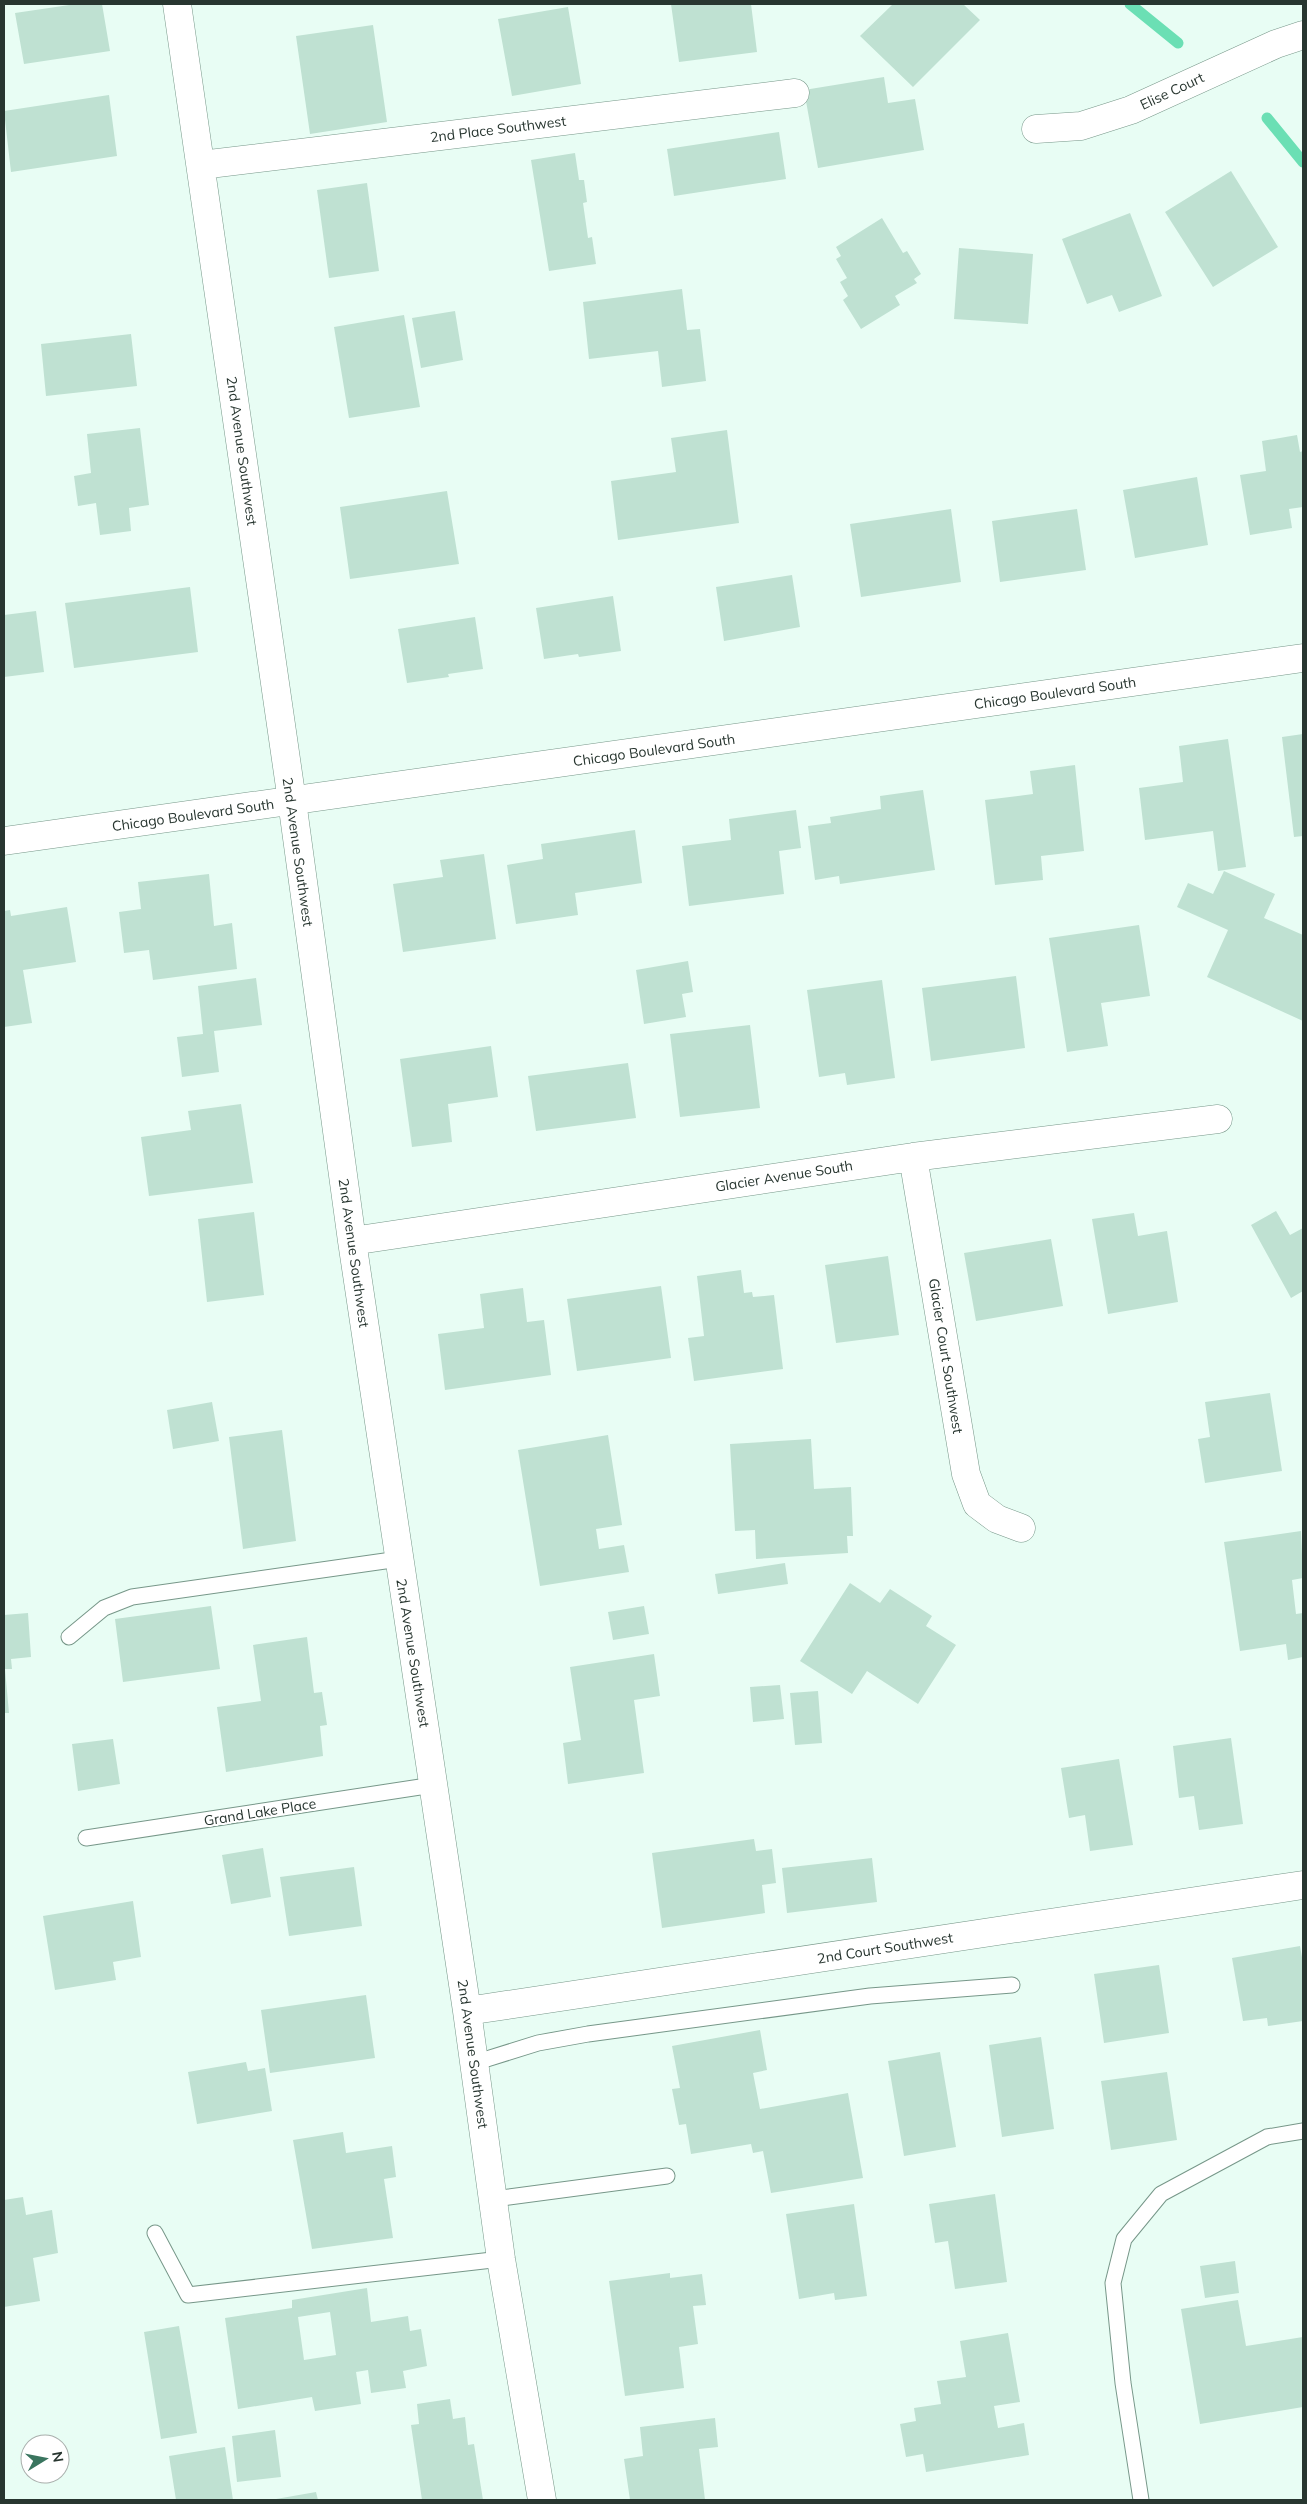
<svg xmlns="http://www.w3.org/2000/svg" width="1307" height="2504" font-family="Mulish,sans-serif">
<rect width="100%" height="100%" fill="#e8fdf4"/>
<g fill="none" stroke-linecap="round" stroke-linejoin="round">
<path stroke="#6bdfb4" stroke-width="11" d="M1130,4l48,39
M1267,118l36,44"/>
</g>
<path fill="#bfe1d2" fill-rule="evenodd" d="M76,4h26l8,47 -86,13 -9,-51z
M671,4h80l6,48 -78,10z
M893,4h70l17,16 -67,67 -53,-51z
M568,7l13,77 -69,12 -14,-77z
M373,25l14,97 -77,12 -14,-98z
M884,77l4,26 27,-4 9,51 -106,18 -14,-78z
M109,95l8,61 -106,16 -7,-61z
M779,132l7,47 -112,17 -7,-47z
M575,153l4,27h5l3,22 -4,1 5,35 4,-1 4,27 -47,7 -18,-111z
M1231,171l47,76 -65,40 -48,-75z
M367,183l12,88 -50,7 -12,-88z
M1130,213l32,83 -43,16 -7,-17 -25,9 -25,-65z
M882,218l21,35 4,-2 14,23 -7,5 3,4 -22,13 5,9 -39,24 -18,-29 5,-4 -8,-14 7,-4 -11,-19 5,-3 -5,-9z
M959,248l74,6 -5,70 -74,-5z
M682,289l5,41 13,-1 6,52 -44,6 -4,-36 -69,8 -6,-57z
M455,311l8,49 -42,8 -9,-50z
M404,315l16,92 -71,11 -15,-91z
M131,334l6,52 -91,10 -5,-52z
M140,428l9,77 -20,3 2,23 -31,4 -4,-32 -18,3 -4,-30 17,-3 -4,-39z
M727,430l12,93 -121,17 -7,-59 65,-9 -5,-34z
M1297,435l3,17 3,-1v56l-14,2 3,19 -42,7 -10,-60 26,-4 -4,-30z
M1197,477l11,68 -73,13 -12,-68z
M447,491l12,73 -109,15 -10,-72z
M951,509l10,73 -100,15 -11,-73z
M1077,509l9,61 -86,12 -8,-61z
M792,575l8,52 -76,14 -8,-54z
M190,587l8,65 -124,16 -9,-65z
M613,596l8,55 -42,6 -1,-3 -34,5 -8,-51z
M36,611l8,61 -40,5v-62z
M475,617l8,52 -35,5 1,3 -42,6 -9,-54z
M1303,734v102l-9,1 -12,-100z
M1228,739l18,128 -28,4 -5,-40 -68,9 -6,-52 44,-6 -4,-36z
M1075,765l9,86 -43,5 2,24 -48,5 -10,-85 48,-6 -3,-23z
M923,790l12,80 -95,14 -1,-8 -24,4 -7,-54 23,-3 -1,-6 51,-8 -1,-13z
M796,810l5,38 -22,3 5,43 -95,12 -7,-60 49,-6 -2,-21z
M635,830l7,53 -67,10 3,22 -62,9 -9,-59 36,-6 -2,-15z
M484,854l12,85 -93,13 -10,-68 50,-7 -3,-17z
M1224,871l51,23 -11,24 39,17v86l-96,-44 21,-47 -51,-23 11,-24 25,11z
M209,874l5,52 18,-3 5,46 -84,11 -4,-30 -25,3 -5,-41 22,-3 -3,-27z
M67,907l9,55 -53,8 9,53 -28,4v-116l6,-1 1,6z
M1139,925l11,71 -49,7 7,43 -41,6 -18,-114z
M688,961l5,31 -11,2 4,23 -42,7 -8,-54z
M1016,976l9,72 -94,13 -9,-73z
M256,978l6,47 -48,6 5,41 -37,5 -5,-40 26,-3 -5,-48z
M882,980l13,98 -48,7 -2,-12 -26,4 -12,-87z
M750,1025l10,83 -80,9 -10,-83z
M491,1046l7,51 -50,7 4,38 -40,5 -12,-88z
M628,1063l8,55 -100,13 -8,-55z
M241,1104l12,79 -104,13 -8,-59 50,-7 -3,-19z
M1276,1211l14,24 13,-7v63l-12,7 -40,-73z
M254,1212l10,83 -57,7 -9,-83z
M1134,1213l4,23 29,-5 11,71 -70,12 -16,-95z
M1051,1239l12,67 -87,15 -12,-68z
M888,1256l11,79 -63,8 -11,-78z
M741,1270l3,23 8,-1 1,5 21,-2 9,74 -89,12 -6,-43 16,-2 -7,-60z
M661,1286l10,72 -94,13 -10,-72z
M523,1288l4,34 17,-2 7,55 -106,15 -7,-56 46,-6 -4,-34z
M1270,1393l12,78 -77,12 -7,-44 12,-2 -5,-35z
M212,1402l7,39 -46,8 -6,-39z
M282,1430l14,111 -53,8 -14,-112z
M608,1435l14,90 -26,4 3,20 25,-4 5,27 -89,14 -22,-136z
M811,1439l3,50 37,-2 2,49h-6l1,17 -92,6 -1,-29 -20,1 -5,-87z
M1301,1531l2,47 -11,2 4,34 7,-1v44l-15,3 -2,-16 -46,7 -16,-109z
M785,1563l3,21 -70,10 -3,-20z
M850,1583l30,20 10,-14 42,27 -6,10 30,19 -38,59 -51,-33 -15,23 -52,-33z
M211,1606l9,63 -97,13 -8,-63z
M644,1606l5,28 -36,6 -5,-28z
M28,1613l3,44 -20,2 1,10h-7l4,44h-5v-98z
M307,1637l7,56 8,-1 5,33 -7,1 3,30 -97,16 -9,-65 44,-6 -8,-56z
M654,1654l6,42 -26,4 10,73 -76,11 -5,-41 18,-3 -11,-73z
M780,1685l4,34 -31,3 -3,-35z
M818,1691l4,52 -27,2 -5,-52z
M1231,1738l12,86 -44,6 -5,-34 -15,2 -6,-52z
M113,1739l7,45 -42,7 -6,-47z
M1119,1759l14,86 -43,6 -5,-36 -16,3 -8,-50z
M754,1839l2,12 16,-2 4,34 -14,2 3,28 -103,15 -10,-75z
M263,1848l8,49 -40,7 -9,-49z
M872,1858l5,44 -90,11 -5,-45z
M354,1867l8,59 -73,10 -9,-59z
M133,1901l8,56 -28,5 3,18 -61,10 -12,-74z
M1300,1946l3,17v58l-35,5 -1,-8 -24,3 -11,-63z
M1159,1965l10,68 -65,10 -10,-69z
M366,1995l9,63 -105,15 -9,-63z
M760,2030l7,40 -14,3 7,36 88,-16 15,85 -92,15 -8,-42 -10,2 -2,-9 -60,10 -5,-30 -7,1 -7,-36 8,-1 -8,-42z
M1041,2037l13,92 -52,8 -13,-92z
M940,2052l16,95 -52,9 -16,-95z
M246,2062l2,9 17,-3 7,43 -75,13 -9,-52z
M1167,2072l10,68 -66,10 -10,-69z
M343,2132l3,21 46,-7 4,31 -12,2 9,59 -81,11 -19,-109z
M995,2194l12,88 -52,7 -7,-48 -13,2 -6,-39z
M23,2197l3,18 26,-5 6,43 -25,5 7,43 -36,6v-107z
M854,2204l13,92 -32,4 -1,-7 -35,6 -13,-85z
M1235,2261l4,32 -34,5 -5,-32z
M670,2273v5l32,-4 4,31 -13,1 5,38 -19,3 5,41 -59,8 -16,-115z
M367,2288l4,34 37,-6 2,15 11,-2 6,37 -24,5 3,17 -35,5 -3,-23 -12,2 5,32 -46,7 -3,-14 -74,12 -13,-91 67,-10v-8zM330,2312l6,43 -32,5 -6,-43z
M1238,2300l8,46 57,-9v70l-103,17 -19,-115z
M179,2326l18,107 -36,6 -17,-107z
M1008,2333l12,69 -26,4 4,22 26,-5 5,32 -103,17 -3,-18 -17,3 -6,-33 16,-3 -2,-13 27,-4 -4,-23 29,-4 -6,-36z
M450,2399l3,20 12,-2 3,28 6,-1 9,56h-61l-11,-75 8,-1 -2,-20z
M715,2418l3,29 -19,2 6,51h-75l-6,-41 19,-3 -3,-29z
M275,2430l6,47 -44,5 -5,-46z
M225,2447l8,53h-57l-7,-44z
M316,2492l2,8h-42v-1z"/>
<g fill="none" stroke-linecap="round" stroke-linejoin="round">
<defs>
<path id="service" d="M69,1637l35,-29 28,-11 267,-38
M86,1838l347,-53
M474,2063l64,-20 50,-9 282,-38 142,-11
M494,2199l173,-23
M155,2233l33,62 313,-36
M1141,2500l-18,-117 -10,-100 11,-44 37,-45 106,-57 36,-6"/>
<path id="minor" d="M177,4l115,797 60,440 115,770 34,248 41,241
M1036,129l45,-3 50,-16 145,-66 27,-9
M201,165l594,-72
M4,841l1299,-183
M913,1157l53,317 11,30 20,15 24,9
M352,1241l561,-84 305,-38
M467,2011l836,-126"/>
</defs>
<use href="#service" stroke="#779789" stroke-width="17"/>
<use href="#minor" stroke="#779789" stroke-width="29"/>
<use href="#service" stroke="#fff" stroke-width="15"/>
<use href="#minor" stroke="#fff" stroke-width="28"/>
</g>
<g text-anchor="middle" stroke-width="4" stroke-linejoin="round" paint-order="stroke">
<g font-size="14" fill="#283630" stroke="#fff">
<text transform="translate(1172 91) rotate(-25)" y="5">Elise Court</text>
<text transform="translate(498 129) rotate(-7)" y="5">2nd Place Southwest</text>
<text transform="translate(242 451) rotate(82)" y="5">2nd Avenue Southwest</text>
<text transform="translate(1055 693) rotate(-8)" y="5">Chicago Boulevard South</text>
<text transform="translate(654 750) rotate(-8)" y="5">Chicago Boulevard South</text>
<text transform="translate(193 815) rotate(-8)" y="5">Chicago Boulevard South</text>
<text transform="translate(298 852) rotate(82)" y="5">2nd Avenue Southwest</text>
<text transform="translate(784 1176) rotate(-9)" y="5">Glacier Avenue South</text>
<text transform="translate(354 1253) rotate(82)" y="5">2nd Avenue Southwest</text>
<text transform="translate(946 1356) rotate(81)" y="5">Glacier Court Southwest</text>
<text transform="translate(413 1653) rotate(81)" y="5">2nd Avenue Southwest</text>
<text transform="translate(260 1812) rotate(-9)" y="5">Grand Lake Place</text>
<text transform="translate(885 1948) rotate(-9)" y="5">2nd Court Southwest</text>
<text transform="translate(473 2054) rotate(82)" y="5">2nd Avenue Southwest</text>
</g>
</g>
<rect width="1307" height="2504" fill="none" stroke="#283630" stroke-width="10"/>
<g transform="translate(45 2459) rotate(80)"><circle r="24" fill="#ffffff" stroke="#a9afac"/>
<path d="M0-4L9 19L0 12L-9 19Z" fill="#3a755f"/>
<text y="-8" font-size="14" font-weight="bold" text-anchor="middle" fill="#283630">N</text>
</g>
</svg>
